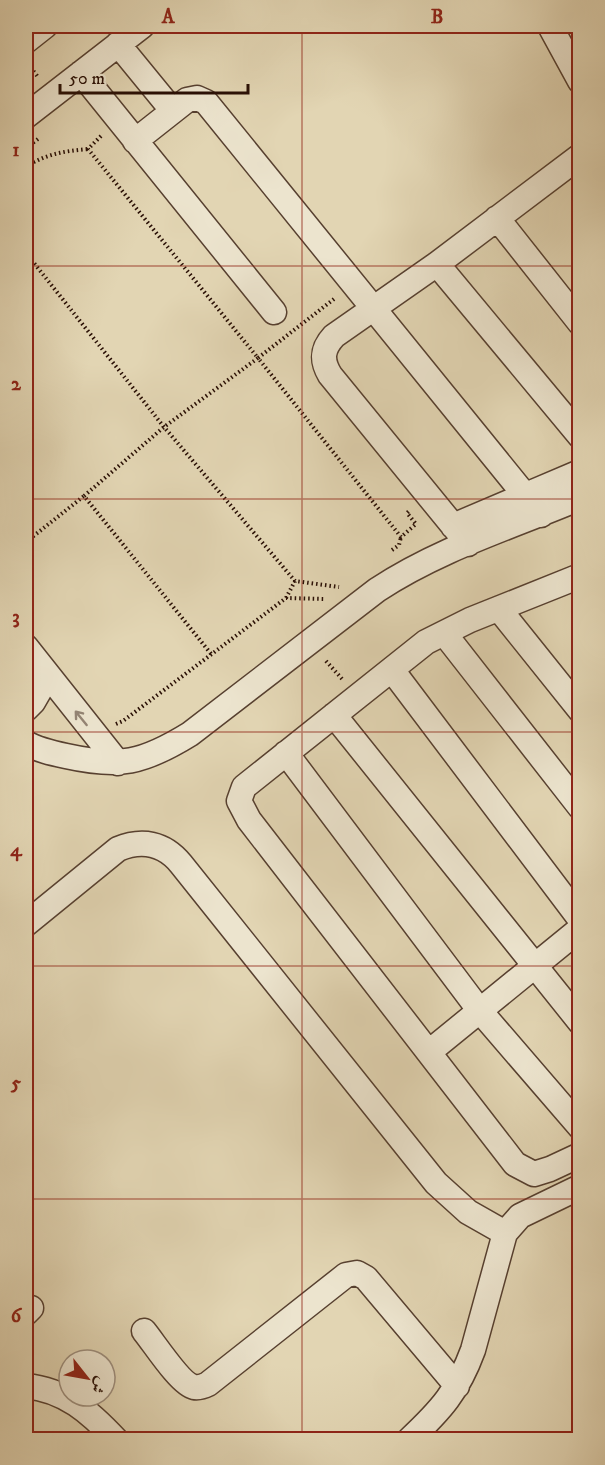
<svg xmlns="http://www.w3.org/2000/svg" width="605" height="1465" font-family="'IM FELL DW Pica',Amiri,serif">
<rect width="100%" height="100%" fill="#e2d5b3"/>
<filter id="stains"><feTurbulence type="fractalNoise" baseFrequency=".00333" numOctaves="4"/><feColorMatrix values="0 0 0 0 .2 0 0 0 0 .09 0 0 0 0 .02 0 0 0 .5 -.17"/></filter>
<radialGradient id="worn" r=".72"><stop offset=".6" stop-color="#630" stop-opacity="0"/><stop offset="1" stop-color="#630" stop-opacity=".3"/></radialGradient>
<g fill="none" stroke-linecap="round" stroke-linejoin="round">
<defs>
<path id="minor" d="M550,26l30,55
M26,41l19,-15
M118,44l54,66
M81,73l193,239
M26,116l116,-90
M135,141l52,-41 10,-2 9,4 335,413
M497,218l83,105
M437,264l143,172
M453,526l127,-54
M468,544l-138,-169c-9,-15 -8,-26 4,-39l103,-72 143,-108
M580,576l-110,44 -44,22 -182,145 -5,14 10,19 266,344 19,10 16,-5 30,-14
M499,609l81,101
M444,633l136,174
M26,647l92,116
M392,670l188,249
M26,709l7,-7 15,-26
M334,715l246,307
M26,743c12,7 26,10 40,13 54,12 77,7 124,-22l187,-144c62,-41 134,-63 203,-92
M286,753l194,258 100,116
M26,924l92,-75c24,-10 46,-6 63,15l255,319 32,29 37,21
M429,1052l151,-123
M26,1313l5,-5
M144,1331c10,12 36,53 50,56 5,1 10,-1 14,-3l138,-109 11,-2 9,5 91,108
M26,1386c39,4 64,26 90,54
M409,1440c32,-30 49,-49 64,-90l32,-117 15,-17 60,-29"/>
</defs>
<use href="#minor" stroke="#574030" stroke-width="27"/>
<path stroke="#290f05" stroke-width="4" stroke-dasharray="1.5 3" stroke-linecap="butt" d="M28,64l10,13
M101,136l-13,13 170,209 -94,69 -80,69 128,159
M26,148l12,-9
M26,167c19,-13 39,-16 62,-18
M26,253l138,174 131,154 44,6
M334,299l-76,59 143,179 15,-13 -9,-11 2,-2
M26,542l58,-46
M392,550l7,-5 2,-8
M286,598l9,-17
M26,616l6,9
M326,661l17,19
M116,724l7,-3 163,-123 38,1"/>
<use href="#minor" stroke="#ece4ce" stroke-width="24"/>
</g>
<defs><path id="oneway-shaft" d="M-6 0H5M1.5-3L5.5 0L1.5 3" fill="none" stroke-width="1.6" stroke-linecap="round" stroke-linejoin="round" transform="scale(1.5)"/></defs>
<use stroke="#948474" href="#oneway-shaft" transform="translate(81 718) rotate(-129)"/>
<path fill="none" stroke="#8f2418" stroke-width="1.5" stroke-opacity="0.55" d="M302,26v1414M26,266h554M26,499h554M26,732h554M26,966h554M26,1199h554"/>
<rect width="605" height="1465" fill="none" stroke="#e2d5b3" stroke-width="66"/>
<g transform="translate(87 1378) rotate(121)"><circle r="28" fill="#ece4ce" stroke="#9e8f7e" stroke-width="1.5"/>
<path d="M0-4.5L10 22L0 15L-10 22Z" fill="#8f2418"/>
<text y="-9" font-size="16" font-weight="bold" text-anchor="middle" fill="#290f05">ش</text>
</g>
<path d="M60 84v9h188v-9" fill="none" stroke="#290f05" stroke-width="3"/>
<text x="69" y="84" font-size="18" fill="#290f05" stroke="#ece4ce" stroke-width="4.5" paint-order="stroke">50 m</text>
<rect x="33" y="33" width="539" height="1399" fill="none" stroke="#8f2418" stroke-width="2"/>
<g font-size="20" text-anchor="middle" font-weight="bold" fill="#8f2418">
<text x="168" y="23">A</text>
<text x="437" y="23">B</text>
<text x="16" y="156">1</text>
<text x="16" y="390">2</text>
<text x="16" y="623">3</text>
<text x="16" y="856">4</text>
<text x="16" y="1089">5</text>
<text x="16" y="1322">6</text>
</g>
<rect width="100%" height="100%" filter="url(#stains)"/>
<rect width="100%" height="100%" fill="url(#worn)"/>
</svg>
